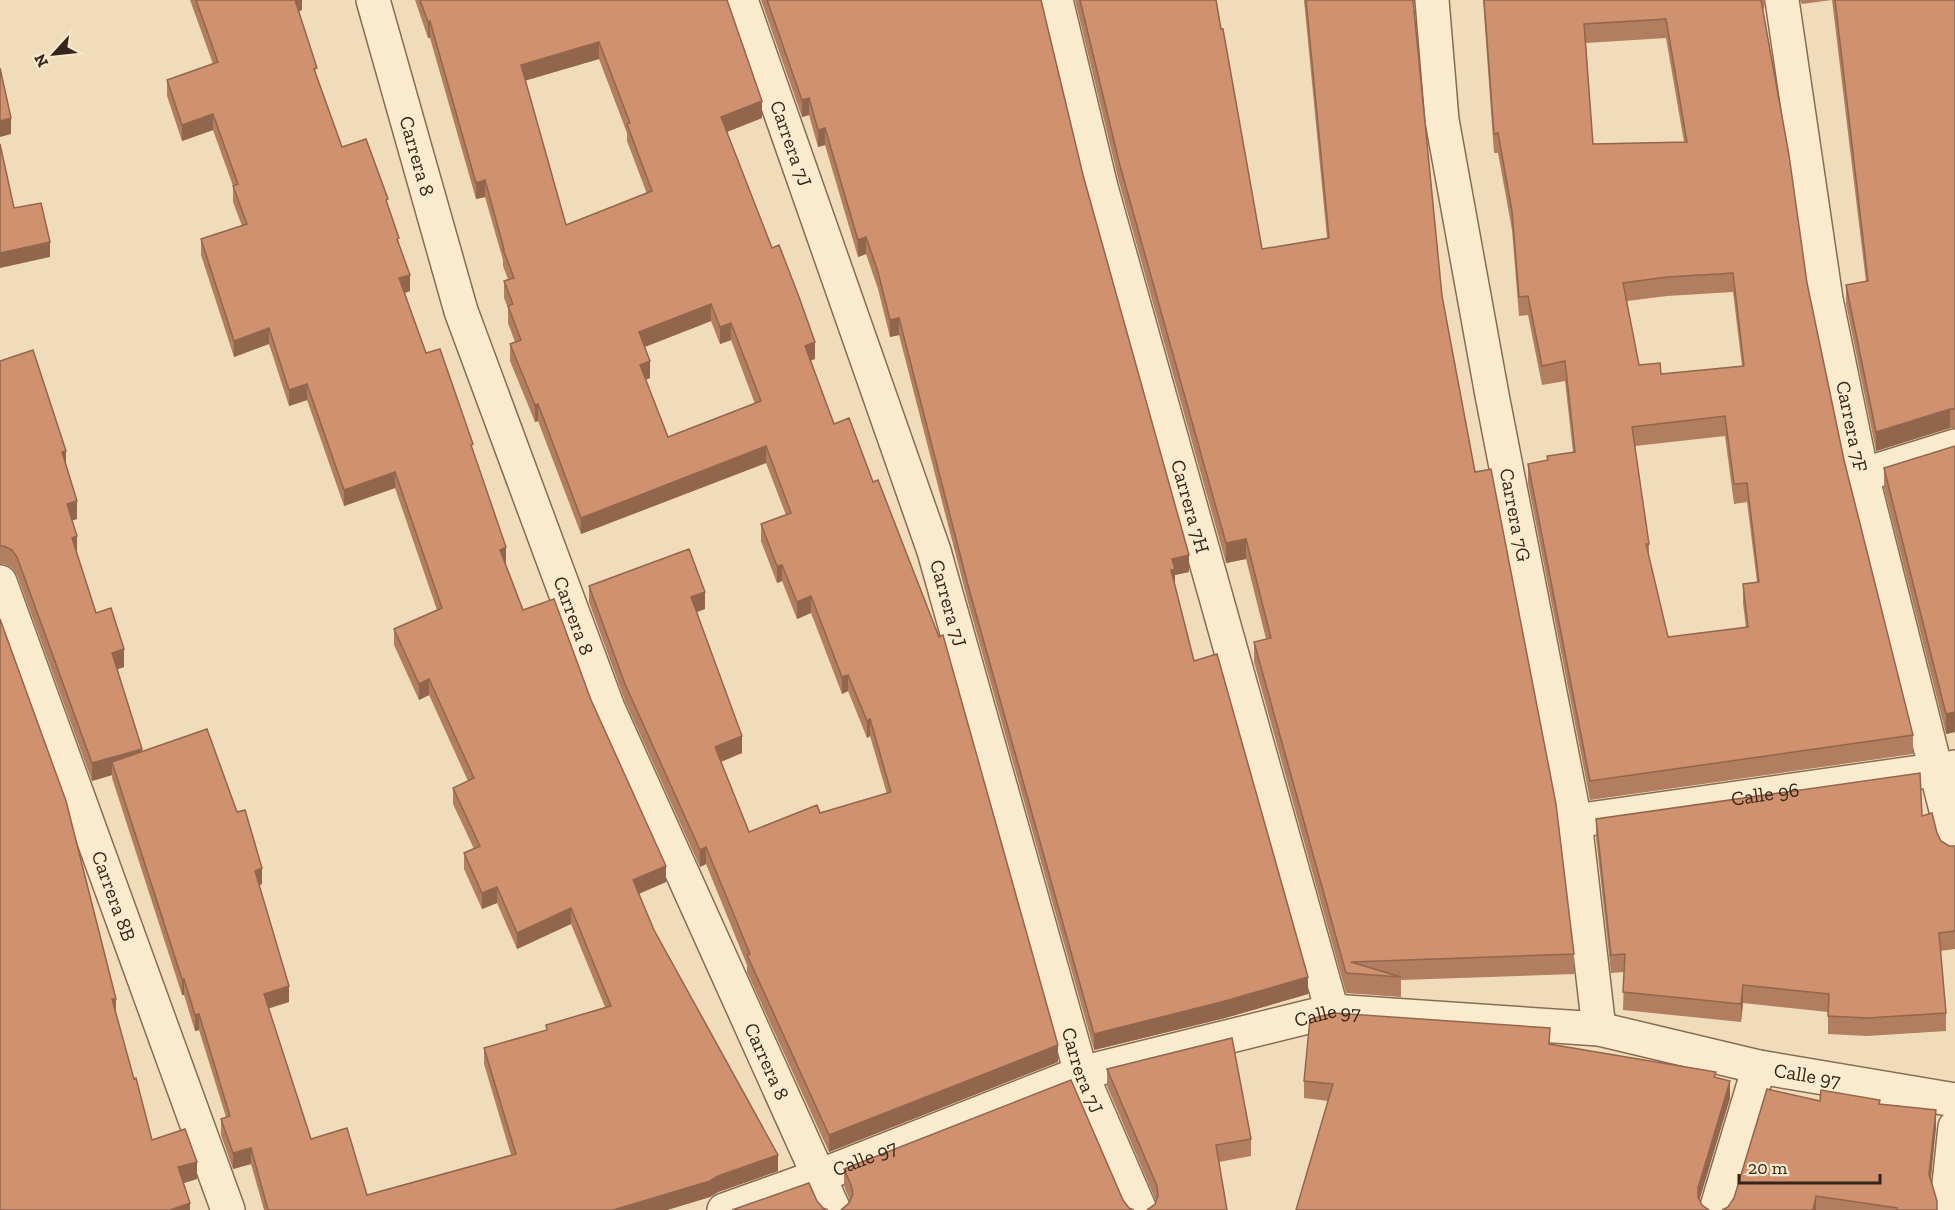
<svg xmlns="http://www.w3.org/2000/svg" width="1955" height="1210" font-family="'Zilla Slab',serif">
<rect width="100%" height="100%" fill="#f0dcbb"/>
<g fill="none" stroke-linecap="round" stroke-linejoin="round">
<defs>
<g id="minor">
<path id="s1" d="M373,0l88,311 147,397 226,502"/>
<path id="s2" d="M741,0l193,551 147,522 59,137"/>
<path id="s3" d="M1056,0l45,187 231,824"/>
<path id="s4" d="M1432,0l10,120 50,275 83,426 24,208"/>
<path id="s5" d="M1782,0l44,299 36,176 93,371"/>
<path d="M1862,475l93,-29"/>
<path id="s6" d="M0,582l228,628"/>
<path id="s7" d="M1575,821l380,-54"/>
<path id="s8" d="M724,1210l95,-34 262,-103 251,-62 267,18 160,38 196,33"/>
<path d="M1716,1210l43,-143"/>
<path d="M1953,1210l-5,-17 7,-66"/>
</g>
</defs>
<use href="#minor" stroke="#876c54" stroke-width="36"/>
<use href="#minor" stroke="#faeace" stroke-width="33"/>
</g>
<path fill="#b37d5f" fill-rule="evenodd" d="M190,0h112v10l-3,1 18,66 25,70 46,59 11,39 11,46 -5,2 21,60 47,99 33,112h-1l18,46 68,90 75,182 -27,12 15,36 124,241 -60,21 -8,5 -43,13h-403l-13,-46 -18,5 -12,-34v-16l5,-2 -27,-87 -4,1 -11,-36h-2l-70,-217v-3l-20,6 -75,-206 -5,-7 -8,-4h-4v-203l66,103 11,55 -5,1 5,33 19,60 28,54 -7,2 25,82 120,133 -3,1 30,117 -21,6 43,131 56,56 144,-40 -27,-91v-16l62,-17v-6l59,-18 -34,-83 -54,25 -20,-46 -15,6 -18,-40v-16l10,-4 -21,-45v-16l15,-7 -39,-86 -10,5 -25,-55v-16l43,-19 -42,-122 -51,18 -37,-106 -18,6 -20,-62 -35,13 -33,-102v-16l41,-13 -9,-24v-16l-20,-56 -31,11 -15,-45v-16l46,-16z
M415,0h312l35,118 -35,14 88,227 -4,1 247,702 -229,90 -82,-180v-7l-41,-101 -6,3 -75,-166 -36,-99v-16l116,23 -8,3 45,141 -21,9 28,70 138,-38 -17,-58 -3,2 -19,-47 -6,3 -31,-81 -14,6 -15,-38 -5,2 -16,-42v-17l25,-9 -20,-52 -185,71 -43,-113 -3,1 -25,-61v-17l5,-2 -7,-19v-15l-4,-10v-17l4,-2 -5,-13v-6l-18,-63 -9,2 -46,-161h-2zM599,59l28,74v8l20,53 -81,31 -41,-145zM711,321l9,23 11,-4 24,64 -87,33 -23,-57 5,-2 -5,-31z
M761,0h280l42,175 106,397 -14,3v9l19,77 114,333 -83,24 -131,32 -125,-444 -70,-271 -9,2 -12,-48 -12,-35 -8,3 -33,-112 -7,2 -9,-32 -7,2z
M1075,0h141l46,249 65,-11 -23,-238h109l29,296 33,176 99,482v20l-173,6v17l-55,-4 -92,-331v-20l12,-3 -20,-80 -20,4 -107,-381z
M1483,0h282l-1,9h-2l45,274 37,177 69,275v19l-323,46 -62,-317v-19l19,-4v-4l26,-4 -8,-71 -23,4 -14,-70 -9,1 -7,-86 -14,-77h-4zM1666,38l18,104 -91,2 -7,-101zM1733,292l9,74 -81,8 -22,-9 -12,-64 40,-5zM1725,436l9,68 13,-2 10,80 -14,2v19l3,25 -78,9 -19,-78v-15l-14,-98z
M1800,0h155v428h-5l-74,23 -30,-147v-19l20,-3 -34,-282 -30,4z
M1955,446v286l-9,2 -62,-246v-20z
M1922,816l15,17 4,8 8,5h6v103l-15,2 6,62v18l-79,5 -39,-2v-22l-85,-9 -2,19 -118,-12 1,-38 -13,1 -15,-136v-18z
M1550,1044l166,34 14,20 -31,102 3,5 -373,-104 -25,-3v-17z
M1107,1069l144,70v17l-32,6 -64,42 1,-3 -49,-115z
M1820,1101l60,3 56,23 -5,52 6,31h-215l6,-3z
M844,1169l279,31 6,8 -280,-5 1,-2 -6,-15z"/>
<path fill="#92664d" d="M294,0h8v10l-8,3z
M430,21v17h-2v-16z
M599,42v17l-78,23v-17z
M809,98v17l-7,2v-17z
M762,101v17l-41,16v-17z
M213,114v16l-31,11v-16z
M11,118v16l-11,3v-16z
M825,128v17l-7,2v-17z
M485,180v17l-9,2v-16z
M866,237v17l-8,3v-17z
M50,242v15l-50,11v-15z
M410,275v16l-11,4v-17z
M711,304v17l-72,28v-17z
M899,318v17l-9,2v-17z
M731,323v17l-11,4v-17z
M269,328v16l-35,13v-16z
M815,342v17l-10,4v-17z
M650,361v17l-10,4v-17z
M307,384v16l-18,6v-16z
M538,404v17l-3,1v-17z
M1950,409v19l-74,23v-19z
M766,446v17l-185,71v-16z
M66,451v18l-4,-17z
M395,472v16l-51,18v-16z
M77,501v18l-10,3v-18z
M77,536v18l-5,-16z
M1246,539v20l-20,4v-20z
M506,547v17l-6,2v-16z
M1189,555v17l-14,3v11l-4,-16 1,-11z
M782,565v16l-5,2v-17z
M705,592v17l-14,5v-17z
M811,596v17l-14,6v-17z
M124,649v18l-12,4v-18z
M848,675v16l-6,3v-17z
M429,679v16l-10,5v-16z
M1955,712v20l-9,2v-20z
M870,719v17l-3,2v-17z
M742,736v17l-27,11v-17z
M142,749v17l-30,-4v13l-20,6v-18z
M706,847v17l-6,3v-17z
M666,866v16l-33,14v-16z
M262,868v16l-7,3v-16z
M497,887v16l-15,6v-16z
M571,908v16l-54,25v-16z
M1308,977v17l-83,24 -131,32v-16z
M182,979h2v16h-2z
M1743,985v18l-2,19v-18z
M289,986v16l-25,8v-16z
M112,999h4v17z
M199,1014v16l-4,1v-16z
M1058,1045v17l-229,90v-17z
M1730,1081v17l-32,107v-17z
M1936,1110v17l-7,64v-17z
M251,1148v16l-18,5v-16z
M778,1155v16l-60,21 -8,5 -43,13h-54l105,-34z
M197,1162v17l-19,6v-18z
M1816,1196v14h-3z
M190,1203v7h-20z"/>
<path fill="#d0916e" stroke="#92664d" stroke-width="1.5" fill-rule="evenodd" d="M196,0h99l22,68 -3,1 28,78 24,-8 22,60 -2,1 13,38 -2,1 13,36 -11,3 27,75 14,-4 33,95 -2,1 35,102 -6,3 23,60 31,-11 37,101 75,166 -33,14 21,50 124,225 -60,21 -8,5 -97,29h-345l-17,-62 -18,5 -12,-34 9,-3 -31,-102 -4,1 -11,-36h-2l-70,-217 95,-33 30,83 8,-2 17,58 -7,3 34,115 -25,8 47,145 36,-11 20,67 149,-41 -32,-106 63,-18 -1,-5 65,-19 -40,-98 -54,25 -20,-46 -15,6 -18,-40 16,-7 -27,-58 21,-10 -45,-99 -10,5 -25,-55 48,-21 -47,-136 -51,18 -37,-106 -18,6 -20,-62 -35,13 -33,-102 46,-15 -14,-38 5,-2 -25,-70 -31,11 -15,-45 51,-18z
M420,0h307l35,101 -41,16 51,131 7,-3 20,52 16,45 -10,4 29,78 15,-6 24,64 5,-2 61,157 4,-2 115,410 -229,90 -82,-180 3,-1 -44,-107 -6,3 -75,-166 -36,-98 100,-37 16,43 -14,5 51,139 -27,11 34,85 68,-27 3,8 71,-21 -21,-73 -3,2 -19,-46 -6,2 -31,-81 -14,6 -15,-37 -5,1 -16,-42 30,-11 -25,-67 -185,72 -43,-114 -3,1 -25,-61 11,-4 -13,-34 5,-2 -9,-23 10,-3 -11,-29h1l-19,-69 -9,3 -46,-162 -2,1zM599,42l31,81 -3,1 25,67 -86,34 -45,-160zM711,304l9,23 11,-4 30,78 -93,36 -28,-72 10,-4 -11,-29z
M767,0h274l42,175 106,380 -17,4 3,10 -4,1 23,91 23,-7 91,323 -83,24 -131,33 -125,-445 -70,-271 -9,2 -12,-48 -12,-35 -8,3 -33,-112 -7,2 -9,-32 -7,2z
M1080,0h136l5,29h2l39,220 67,-11 -23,-238h107l29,296 33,176 16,-3 65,335 18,150 -223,8 50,15 -55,-4 -92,-331 17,-4 -25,-99 -20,4 -107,-381z
M1484,0h277l28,155 18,128 37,177 69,275 -323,46 -62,-317 20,-4 -1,-4 28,-4 -10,-91 -23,5 -14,-70 -9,1 -7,-86 -14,-78 -4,1zM1666,19l21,123 -94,2 -9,-120zM1733,273l11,93 -83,8 -1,-11 -21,2 -16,-82 44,-6zM1725,416l9,68 13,-1 12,99 -16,2 5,43 -80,10 -22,-93h3l-17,-117z
M1835,0h120v409h-5l-74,23 -30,-147 22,-4z
M0,68l11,50 -11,3z
M0,144l14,64 27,-5 9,39 -50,11z
M33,350l33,101 -4,1 15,49 -10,3 10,32 -5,2 24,75 15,-5 13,41 -12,4 30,96 -50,14 -75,-206 -5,-7 -8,-4h-4v-185z
M1955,446v266l-9,2 -62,-246z
M0,619l66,182 50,198h-4l22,80 2,-1 16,62 33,-11 12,33 -19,5 12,36 -20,7h-170z
M1920,773l2,43 10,-3 5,20 4,8 8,5h6v85l-16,2 7,80 -79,5 -39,-2 1,-22 -86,-9 -2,19 -118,-12 2,-38 -14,1 -15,-136z
M1334,1013l216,15 -1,16 167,28 -2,5 16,4 -32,107v9l4,8 7,5h-413l37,-126 -29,-3 6,-62z
M1232,1038l19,101 -35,6 11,65h-80l8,-6 3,-8 -1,-10 -50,-117z
M1071,1080l52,120 6,8 5,2h-293l8,-7 4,-9 -2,-9 -7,-16z
M1767,1089l53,12 1,-11 59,10 -1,4 57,6 -7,64 8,27v9h-40v-2l-81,-12 -3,14h-91l6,-3 6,-9z
M809,1183l8,18 6,7 5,2h-96z"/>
<g text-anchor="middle" stroke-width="4.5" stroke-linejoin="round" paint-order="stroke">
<g font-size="20" fill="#35251a" stroke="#f7e7ca">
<text dy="7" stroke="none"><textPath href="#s2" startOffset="152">Carrera 7J</textPath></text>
<text dy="7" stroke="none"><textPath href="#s1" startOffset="162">Carrera 8</textPath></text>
<text dy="7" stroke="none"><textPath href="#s5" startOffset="432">Carrera 7F</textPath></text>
<text dy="7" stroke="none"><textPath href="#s3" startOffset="524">Carrera 7H</textPath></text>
<text dy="7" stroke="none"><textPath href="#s4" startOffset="522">Carrera 7G</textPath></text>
<text dy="7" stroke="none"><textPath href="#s2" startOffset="638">Carrera 7J</textPath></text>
<text dy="7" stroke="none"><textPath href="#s1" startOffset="648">Carrera 8</textPath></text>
<text dy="7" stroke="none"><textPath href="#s7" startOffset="192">Calle 96</textPath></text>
<text dy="7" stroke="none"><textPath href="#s6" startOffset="334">Carrera 8B</textPath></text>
<text dy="7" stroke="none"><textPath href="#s8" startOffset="636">Calle 97</textPath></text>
<text dy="7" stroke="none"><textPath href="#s1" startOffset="1134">Carrera 8</textPath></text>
<text dy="7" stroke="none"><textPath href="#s2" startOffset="1124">Carrera 7J</textPath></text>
<text dy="7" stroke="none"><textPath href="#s8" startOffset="1122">Calle 97</textPath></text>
<text dy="7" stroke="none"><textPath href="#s8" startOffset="150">Calle 97</textPath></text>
</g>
</g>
<g transform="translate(54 54) rotate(243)" stroke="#f7e7ca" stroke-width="4.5" paint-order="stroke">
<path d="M0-4.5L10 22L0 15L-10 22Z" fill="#35251a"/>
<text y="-9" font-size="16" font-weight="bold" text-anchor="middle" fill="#35251a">N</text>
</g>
<path d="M1739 1174v9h141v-9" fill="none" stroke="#35251a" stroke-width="3"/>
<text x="1748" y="1174" font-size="18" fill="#35251a" stroke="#f7e7ca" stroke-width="4.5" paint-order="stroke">20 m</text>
</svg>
